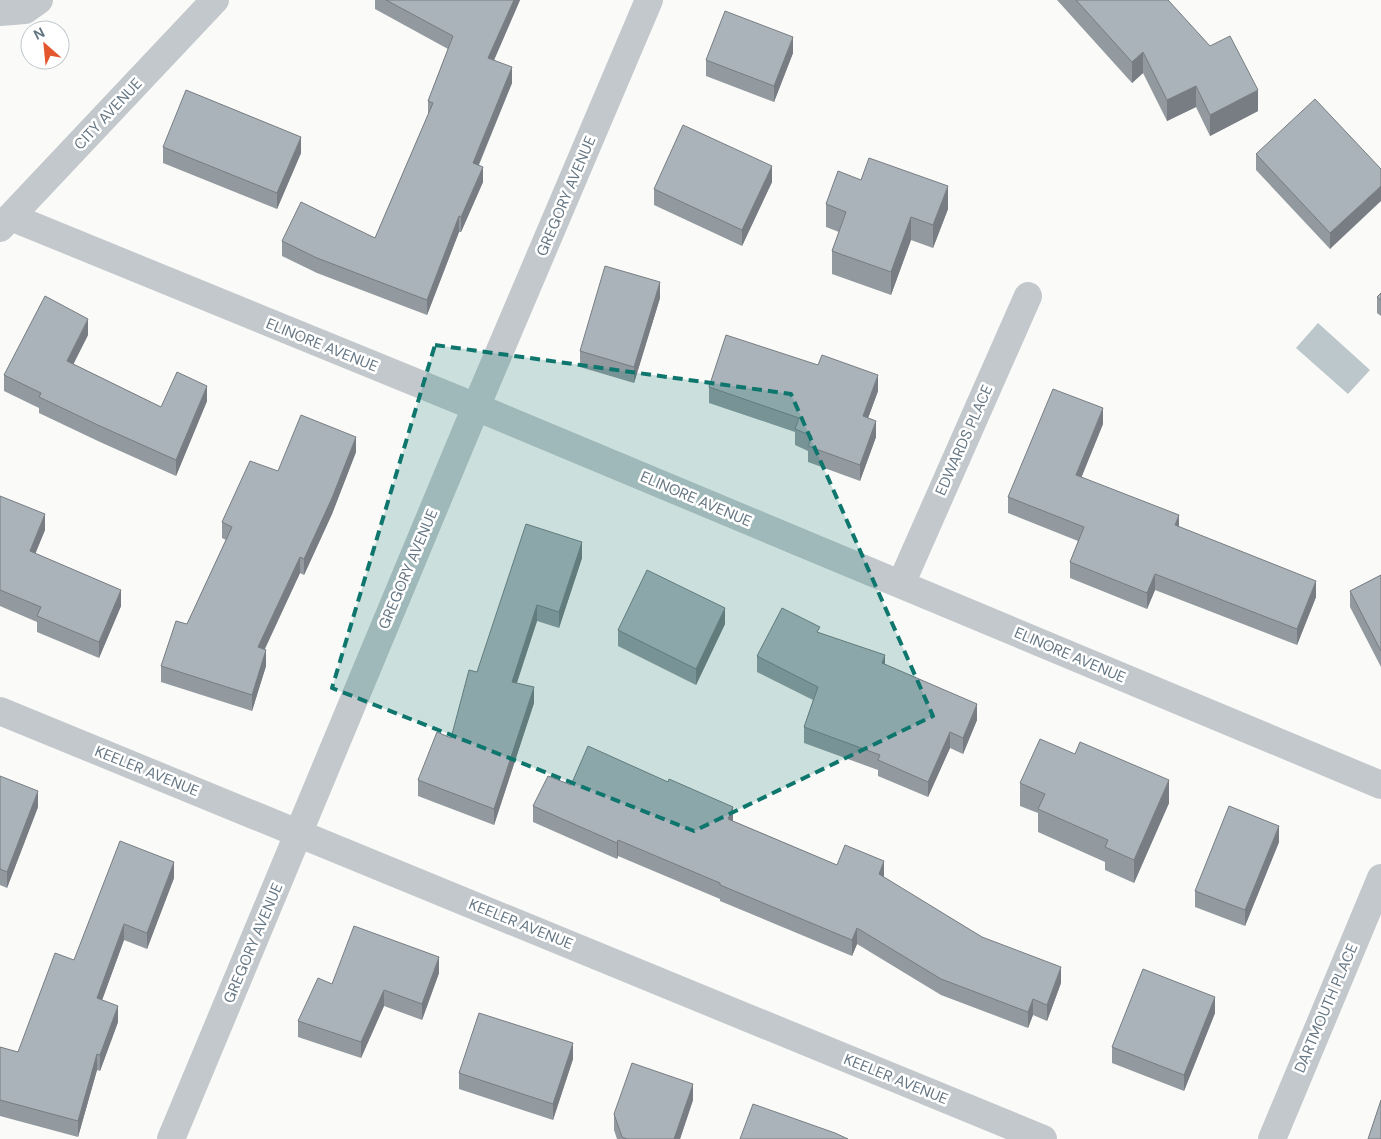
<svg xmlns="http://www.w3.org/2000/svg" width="1381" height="1139" font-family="'DM Sans',sans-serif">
<rect width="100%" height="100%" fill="#fafaf8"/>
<path fill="#bbc7cb" d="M1318,323l52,47 -22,24 -52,-46z"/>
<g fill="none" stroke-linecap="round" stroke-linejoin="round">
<path stroke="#c3c8cc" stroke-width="28" d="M0,12l25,-2 14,-10
M11,217l465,190 905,378
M0,228l215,-228
M901,584l127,-288
M0,711l1043,428
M171,1139l305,-732 173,-407
M1272,1139l109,-261"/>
</g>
<path fill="#929a9f" d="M375,0h145l-26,60 18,23 -33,82 4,17 -22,50h-2l-32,83 -110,-42 -35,-17v-15l93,-3 53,-123v-14l20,-52 -73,-40z
M1057,0h111l90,111 -48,25 -14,-29 -29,14 -24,-48 -11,10z
M793,53l-19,49 -68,-26v-16z
M163,147l138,6 -24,56 -114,-46z
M1256,154l125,15 -51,80 -74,-79z
M861,180l87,29 -15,39 -22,-8 -20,55 -59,-21v-23l7,-19 -13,-5v-23z
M772,182l-30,64 -88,-41v-16z
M1381,293v23l-4,-3v-16z
M660,298l-26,85 -54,-16v-16z
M88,335l-15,29 88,43 46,-6 -31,75 -76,-34 -61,-29v-5l-35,-17v-16z
M709,387l169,4 -10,27 8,19 -16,44 -52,-19v-11l-13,-6v-13l-86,-29z
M1103,424l-22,53 235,120 -19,48 -142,-55 -8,19 -77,-31v-16l8,-21 -70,-28v-16z
M356,452l-24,62 -28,61 -4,-2 -35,76 1,17 -14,45 -91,-29v-16l26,-42 39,-84 -4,-2v-16l56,-51z
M0,496l45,34 -10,23 86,53 -22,52 -62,-26v-10l-37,-16z
M582,542v16l-23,70 -22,-7 -20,62 17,20 -40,122 -76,-29v-16l33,-42 26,-66z
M1381,575v92l-31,-60v-16z
M725,624l-29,61 -78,-39v-16z
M820,633l65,31 92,56 -14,34 -13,-6 -22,49 -50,-21v-6l-74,-27v-16l9,-27 -56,-28v-16z
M0,776l38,31 -31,81 -7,-3z
M1020,783l149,20 -35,80 -29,-13v-8l-67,-30v-19l-18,-7z
M571,785l162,36 104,44 47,13 98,59 79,46 -14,38 -14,-6 -5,13 -87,-33 -84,-51 -5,12 -132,-55v-2l-102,-43 -1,3 -84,-37v-16z
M1279,842l-34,84 -50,-19v-16z
M174,878l-27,71 -23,-9 -22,60 16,22 -18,49 -3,-1 -19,67 -78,-21v-69l18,5 56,-92z
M439,973l-17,47 -38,-14 -23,52 -63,-21v-16l34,-37z
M1215,1013l-31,78 -72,-28v-16z
M573,1059l-20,61 -94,-31v-16z
M693,1100l-13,39h-63l-3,-9v-16z"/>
<path fill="#777d82" d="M514,0h6l-32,74v-16z
M793,37v16l-19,49v-16z
M1143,52v21l-11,10v-21z
M512,67v16l-39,95v-15z
M1196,86v21l-29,14v-21z
M1258,90v21l-48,25v-21z
M301,137v16l-24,56v-16z
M772,166v16l-30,64v-16z
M483,167v15l-22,50v-15z
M948,186v23l-15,39v-23z
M1381,186v15l-51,48v-16z
M459,216v16l-32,83v-15z
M911,217v23l-20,55v-23z
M660,282v16l-26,85v-16z
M88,319v16l-21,42v-16z
M878,375v16l-15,41v-16z
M207,386v15l-31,75v-16z
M1103,408v16l-27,67v-16z
M876,421v16l-16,44v-16z
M356,437v15l-24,62 -28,61v-16z
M45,514v16l-15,37v-16z
M1179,515v16l-4,-6z
M582,542v16l-23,70v-16z
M300,557v16l-42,90v-16z
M1155,574v16l-8,19v-16z
M1316,581v16l-19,48v-16z
M121,590v16l-22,52v-16z
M537,605v16l-25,76v-15z
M725,608v16l-29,61v-16z
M266,650v16l-14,45v-16z
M885,655v16l-3,-8z
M534,687v16l-40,122v-16z
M977,704v16l-14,34v-16z
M950,732v16l-22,49v-15z
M1169,780v23l-35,80v-23z
M38,791v16l-31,81v-16z
M733,807v16l-5,-4z
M1279,826v16l-34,84v-16z
M618,840v16l-1,3v-16z
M884,861v16l-5,13v-16z
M174,862v16l-27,71v-16z
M124,924v16l-27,74v-16z
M857,928v16l-5,12v-16z
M439,957v16l-17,47v-16z
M1061,967v16l-14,38v-16z
M384,990v16l-23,52v-16z
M1215,997v16l-31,78v-16z
M1033,999v16l-5,13v-16z
M118,1006v16l-18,49v-16z
M573,1043v16l-20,61v-16z
M97,1054v16l-19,67v-16z
M693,1084v16l-13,39h-6z"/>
<path fill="#aab3b9" stroke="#777d82" d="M386,0h128l-26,58 24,9 -39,96 10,4 -22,50 -2,-1 -32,84 -110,-42 -35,-17 19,-39 74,36 58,-135 -5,-2 25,-65z
M1076,0h92l42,46 20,-10 28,54 -48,25 -14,-29 -29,14 -24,-48 -11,10z
M725,11l68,26 -19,49 -68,-26z
M186,90l115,47 -24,56 -114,-46z
M1315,99l66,70v17l-51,47 -74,-79z
M683,125l89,41 -30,64 -88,-41z
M869,158l79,28 -15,39 -22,-8 -20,55 -59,-21 14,-39 -20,-8 12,-33 23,9z
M605,266l55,16 -26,85 -54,-16z
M1381,293v7l-4,-3z
M45,296l43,23 -21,42 94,46 16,-35 30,14 -31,74 -76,-34 -61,-29 2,-4 -37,-18z
M726,335l92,30 4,-10 56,20 -15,41 13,5 -16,44 -52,-19 4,-10 -17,-7 4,-11 -90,-31z
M1053,389l50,19 -27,67 103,40 -4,10 141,56 -19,48 -142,-55 -8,19 -77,-31 14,-35 -76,-30z
M301,415l55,22 -24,61 -28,61 -4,-2 -42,90 8,3 -14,45 -91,-29 15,-45 11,3 45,-97 -10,-5 28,-61 28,10z
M0,496l45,18 -15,37 91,39 -22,52 -62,-26 4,-9 -41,-17z
M526,524l56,18 -23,70 -22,-7 -25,77 22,5 -40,122 -76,-29 19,-48 14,6 18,-68 8,2z
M647,570l78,38 -29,61 -78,-39z
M1381,575v76l-31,-60z
M782,608l38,19 -3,5 68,23 -3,8 95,41 -14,34 -13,-6 -22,50 -50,-22 2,-5 -76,-28 14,-40 -61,-31z
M1040,739l35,15 5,-12 89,38 -35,80 -29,-13 3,-7 -70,-31 7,-15 -25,-11z
M588,746l80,36 1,-3 64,28 -5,12 109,46 8,-20 39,16 -5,13 103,63 79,30 -14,38 -14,-6 -5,13 -87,-33 -84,-51 -5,12 -132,-55v-2l-102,-43 -1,3 -84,-37 15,-30 23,9z
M0,776l38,15 -31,81 -7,-3z
M1229,806l50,20 -34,84 -50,-19z
M120,841l54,21 -27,71 -23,-9 -27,74 21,8 -18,49 -3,-1 -19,67 -78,-21v-53l18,5 37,-99 19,7z
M354,926l85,31 -17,47 -38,-14 -23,52 -63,-21 20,-43 14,6z
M1143,969l72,28 -31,78 -72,-28z
M479,1013l94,30 -20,61 -94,-31z
M632,1063l61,21 -19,55h-47l-5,-2 -8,-23z
M1381,1100v39h-13z
M753,1104l82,29 13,6h-108z"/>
<path fill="#0f766e" fill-opacity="0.2" stroke="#0f766e" stroke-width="4" stroke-dasharray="10 6" stroke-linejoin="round" d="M435,345l356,49 142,322 -239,115 -362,-143z"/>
<g text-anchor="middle" stroke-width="5" stroke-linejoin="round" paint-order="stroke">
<g font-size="15" fill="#657683" stroke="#fff">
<text transform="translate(108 114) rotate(-47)" y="5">CITY AVENUE</text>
<text transform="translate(566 196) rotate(-67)" y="5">GREGORY AVENUE</text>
<text transform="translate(322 345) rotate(22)" y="5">ELINORE AVENUE</text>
<text transform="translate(964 440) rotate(-66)" y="5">EDWARDS PLACE</text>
<text transform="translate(696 499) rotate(23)" y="5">ELINORE AVENUE</text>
<text transform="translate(408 569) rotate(-67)" y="5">GREGORY AVENUE</text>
<text transform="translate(1070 655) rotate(23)" y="5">ELINORE AVENUE</text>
<text transform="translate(147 771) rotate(22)" y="5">KEELER AVENUE</text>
<text transform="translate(521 924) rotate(22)" y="5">KEELER AVENUE</text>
<text transform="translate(253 943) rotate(-67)" y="5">GREGORY AVENUE</text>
<text transform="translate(1326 1008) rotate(-67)" y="5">DARTMOUTH PLACE</text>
<text transform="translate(896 1079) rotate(22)" y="5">KEELER AVENUE</text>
</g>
</g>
<g transform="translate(45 45) rotate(333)"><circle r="24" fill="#ffffff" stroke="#c1c8cd"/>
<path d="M0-4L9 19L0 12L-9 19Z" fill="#e4572e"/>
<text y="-8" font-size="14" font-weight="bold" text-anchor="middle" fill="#657683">N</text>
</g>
</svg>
